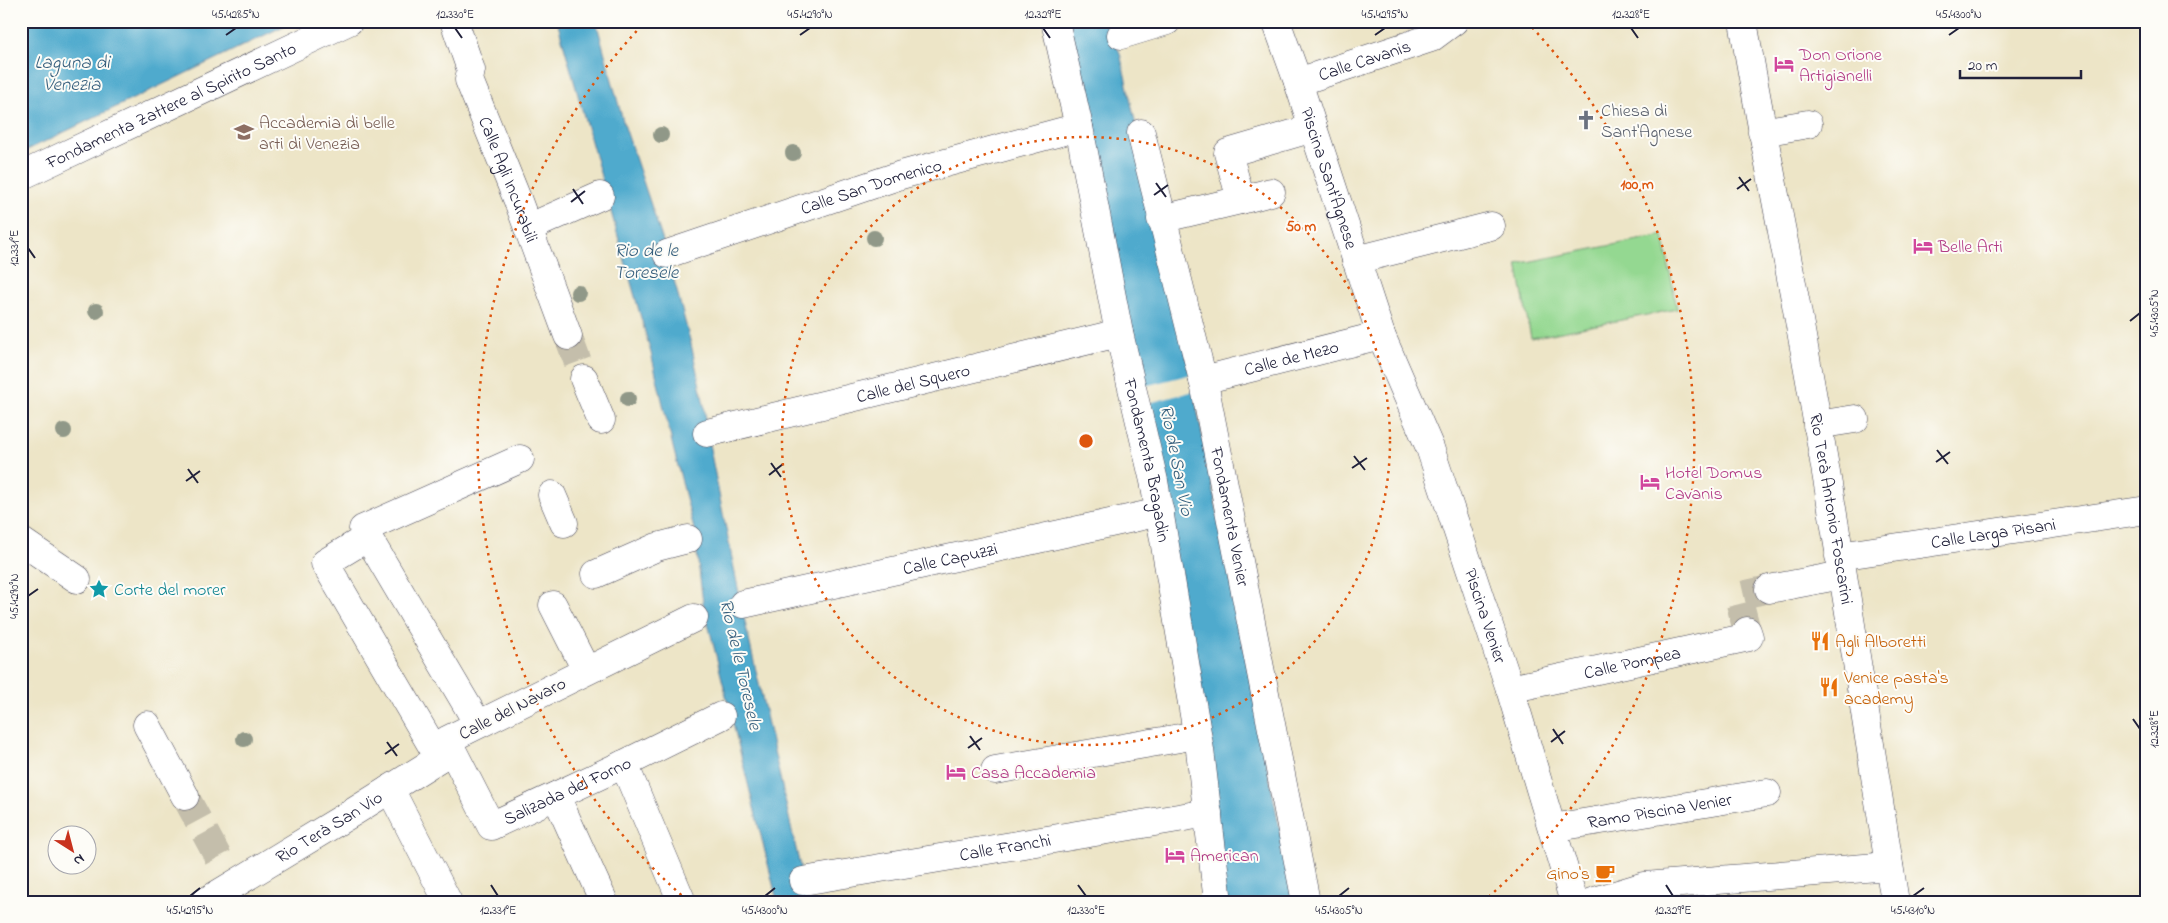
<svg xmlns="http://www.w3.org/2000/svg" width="2168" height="923" font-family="'Indie Flower',sans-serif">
<rect width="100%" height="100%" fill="#fdfcf7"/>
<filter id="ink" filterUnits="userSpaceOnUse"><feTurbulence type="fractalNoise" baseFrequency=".02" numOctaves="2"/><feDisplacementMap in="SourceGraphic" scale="10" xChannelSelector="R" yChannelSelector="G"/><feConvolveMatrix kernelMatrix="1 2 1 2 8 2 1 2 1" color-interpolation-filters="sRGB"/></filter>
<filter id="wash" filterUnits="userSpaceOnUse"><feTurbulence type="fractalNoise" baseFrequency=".0096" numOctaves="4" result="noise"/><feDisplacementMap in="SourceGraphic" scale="20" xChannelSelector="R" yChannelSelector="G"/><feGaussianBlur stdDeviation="1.12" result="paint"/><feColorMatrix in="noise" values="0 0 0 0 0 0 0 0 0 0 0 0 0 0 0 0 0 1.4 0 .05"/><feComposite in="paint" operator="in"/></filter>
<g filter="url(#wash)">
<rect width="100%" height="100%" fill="#ede5c7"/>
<path fill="#94d891" stroke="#5b7d66" d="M1663,235l14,74 -146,29 -14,-74z"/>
<path fill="#4faacd" stroke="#386684" d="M21,21h273l-273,132z
M557,21h39l27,100 43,129 25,94 13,61 4,34 35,174 65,289h-31v-2l-74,-297 -9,-74 -21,-82 -22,-94z
M1061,21h44l15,32 63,285 111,564h-68z"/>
<path fill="#ede5c7" d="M1196,373l6,16 -61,16 -4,-17z"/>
</g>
<g filter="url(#ink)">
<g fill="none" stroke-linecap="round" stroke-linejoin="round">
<path stroke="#c4beab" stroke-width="28" stroke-dasharray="28 14" stroke-linecap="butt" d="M568,336l16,43
M1747,631l-9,-35 31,-7
M185,796l39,72"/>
<defs>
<g id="pedestrian">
<path id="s1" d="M454,21l17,49 -2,10 49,121 50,135"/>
<path id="s2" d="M1055,21l24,106 40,206 35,148 46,269 18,152"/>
<path id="s3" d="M1276,21l22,61 83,253 49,113 80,241 64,213"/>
<path id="s4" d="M1743,21c16,95 35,189 53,283 37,198 67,398 99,598"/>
<path d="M1121,35l46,-14"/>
<path id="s5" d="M1298,82l133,-44 23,-17"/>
<path d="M1762,132l46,-8"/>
<path id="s6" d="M1141,133l64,255 101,514"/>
<path id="s7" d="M21,176l328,-155"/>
<path d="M1241,200l30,-8"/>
<path d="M1161,219l80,-19 -13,-47 85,-25"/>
<path d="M528,228l72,-32"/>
<path id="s8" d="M667,254l234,-79 178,-48"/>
<path d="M1356,260l135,-34"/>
<path d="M584,379l17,41"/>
<path id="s9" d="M1203,380l178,-45"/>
<path d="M1817,425l38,-6"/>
<path id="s10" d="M707,433l412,-100"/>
<path d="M552,495l12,28"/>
<path d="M368,537l-43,26 114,195"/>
<path d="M21,541l56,38"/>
<path id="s11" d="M1839,556l308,-46"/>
<path d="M596,574l61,-27 31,-8"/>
<path d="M1769,589l73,-14"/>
<path id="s12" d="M743,604l417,-92"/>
<path d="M553,605l33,65"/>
<path id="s13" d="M694,618l-247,122 44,86 133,-62 97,-48"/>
<path id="s14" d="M1510,689l239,-52 -2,-6"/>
<path d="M478,724l-115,-195 157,-70"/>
<path d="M147,725l38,71"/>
<path d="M624,764l58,138"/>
<path d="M995,770l202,-35"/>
<path d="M390,789l58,113"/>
<path d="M556,796l48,106"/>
<path id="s15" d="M1552,828l215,-35"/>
<path id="s16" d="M803,881l405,-68"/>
<path id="s17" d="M205,902l150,-91 97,-61"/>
<path d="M1592,902l53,-16 244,-20"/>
</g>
</defs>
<use href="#pedestrian" stroke="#403f50" stroke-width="29"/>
<use href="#pedestrian" stroke="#fff" stroke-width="28"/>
</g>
<g fill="#909888">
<circle cx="661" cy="135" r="8"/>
<circle cx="793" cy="153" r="8"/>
<circle cx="874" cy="238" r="8"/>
<circle cx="578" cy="293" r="8"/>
<circle cx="96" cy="311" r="8"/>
<circle cx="628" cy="399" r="8"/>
<circle cx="64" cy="431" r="8"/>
<circle cx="244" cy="739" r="8"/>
</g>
</g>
<path fill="none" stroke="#22223b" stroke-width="2" d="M455,28l7,10M1043,28l7,10M1631,28l7,10M226,35l10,-7M800,35l10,-7M1375,35l10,-7M1949,35l10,-7M1739,177l10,14M1156,183l10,14M573,189l10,15M1737,189l14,-10M1154,195l14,-10M571,202l14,-11M28,248l7,10M2130,321l10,-8M1937,450l11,14M1354,456l11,14M1936,462l14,-10M771,463l10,14M1352,468l15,-10M188,469l10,14M769,475l14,-11M186,481l14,-10M28,596l10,-7M2133,719l7,10M1553,729l10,15M970,736l10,14M387,742l10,14M1551,742l14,-11M968,748l14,-10M385,754l14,-10M491,885l7,11M1078,885l8,11M1666,885l7,11M190,896l10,-8M765,896l10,-8M1339,896l10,-8M1913,896l11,-8"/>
<g fill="none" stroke="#de560e" stroke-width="2.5" stroke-dasharray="2.5 5">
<circle cx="1086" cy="441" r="304"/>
<path d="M687 900A608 608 0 0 1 645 22M1527 22A608 608 0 0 1 1485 900"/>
</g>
<defs>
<symbol id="hotel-bare" viewBox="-9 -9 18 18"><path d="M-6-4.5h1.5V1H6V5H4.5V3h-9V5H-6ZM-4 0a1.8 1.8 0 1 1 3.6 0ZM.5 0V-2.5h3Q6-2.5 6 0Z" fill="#d1479c" stroke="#fdfcf7" stroke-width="2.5" paint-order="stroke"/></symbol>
<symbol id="church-bare" viewBox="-9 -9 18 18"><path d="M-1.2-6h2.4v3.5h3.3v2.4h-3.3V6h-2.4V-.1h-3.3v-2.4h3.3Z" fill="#6b7280" stroke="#fdfcf7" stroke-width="2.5" paint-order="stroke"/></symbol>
<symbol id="school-bare" viewBox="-9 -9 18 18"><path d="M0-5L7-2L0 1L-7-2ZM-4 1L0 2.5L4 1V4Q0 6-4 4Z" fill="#8d6e63" stroke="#fdfcf7" stroke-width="2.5" paint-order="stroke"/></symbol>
<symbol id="sight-bare" viewBox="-9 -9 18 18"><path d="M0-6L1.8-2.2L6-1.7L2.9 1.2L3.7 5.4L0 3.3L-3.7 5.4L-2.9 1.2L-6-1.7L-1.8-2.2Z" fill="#0f9aa8" stroke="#fdfcf7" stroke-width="2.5" paint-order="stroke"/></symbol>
<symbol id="restaurant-bare" viewBox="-9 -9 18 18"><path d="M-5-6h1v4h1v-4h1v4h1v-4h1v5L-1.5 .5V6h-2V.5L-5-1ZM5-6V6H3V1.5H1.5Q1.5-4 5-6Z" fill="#e8710a" stroke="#fdfcf7" stroke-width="2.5" paint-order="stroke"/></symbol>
<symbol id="cafe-bare" viewBox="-9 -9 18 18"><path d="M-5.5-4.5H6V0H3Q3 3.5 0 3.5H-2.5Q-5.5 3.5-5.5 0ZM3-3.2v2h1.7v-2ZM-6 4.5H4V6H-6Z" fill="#e8710a" stroke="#fdfcf7" stroke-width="2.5" paint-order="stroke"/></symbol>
</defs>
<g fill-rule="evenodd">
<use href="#hotel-bare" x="1770" y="50" width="28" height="28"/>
<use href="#church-bare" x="1572" y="106" width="28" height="28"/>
<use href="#school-bare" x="230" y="118" width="28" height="28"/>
<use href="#hotel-bare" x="1909" y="232" width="28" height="28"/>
<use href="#hotel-bare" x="1636" y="468" width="28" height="28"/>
<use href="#sight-bare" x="85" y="575" width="28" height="28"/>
<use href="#restaurant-bare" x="1806" y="627" width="28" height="28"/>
<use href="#restaurant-bare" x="1815" y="673" width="28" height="28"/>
<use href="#hotel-bare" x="942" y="758" width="28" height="28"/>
<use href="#hotel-bare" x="1161" y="841" width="28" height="28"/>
<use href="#cafe-bare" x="1591" y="859" width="28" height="28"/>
</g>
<g text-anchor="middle" stroke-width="4" stroke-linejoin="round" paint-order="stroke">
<g font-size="18" fill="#b23c85" stroke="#fdfcf7" text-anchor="start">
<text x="1799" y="60">Don Orione<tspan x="1799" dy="21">Artigianelli</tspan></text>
<text x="1938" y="252">Belle Arti</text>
<text x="1665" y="478">Hotel Domus<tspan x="1665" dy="21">Cavanis</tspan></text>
<text x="971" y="778">Casa Accademia</text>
<text x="1190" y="861">American</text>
</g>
<g font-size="18" fill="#22223b" stroke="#fdfcf7">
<text dy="6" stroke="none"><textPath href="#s5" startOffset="70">Calle Cavanis</textPath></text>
<text dy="6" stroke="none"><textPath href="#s7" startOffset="166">Fondamenta Zattere al Spirito Santo</textPath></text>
<text dy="6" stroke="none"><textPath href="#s3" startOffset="166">Piscina Sant'Agnese</textPath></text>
<text dy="6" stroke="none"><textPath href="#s1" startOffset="169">Calle Agli Incurabili</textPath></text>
<text dy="6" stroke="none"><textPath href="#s8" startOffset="215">Calle San Domenico</textPath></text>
<text dy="6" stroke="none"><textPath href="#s9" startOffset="91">Calle de Mezo</textPath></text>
<text dy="6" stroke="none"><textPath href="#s10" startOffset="212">Calle del Squero</textPath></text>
<text dy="6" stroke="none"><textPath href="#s2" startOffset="449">Fondamenta Bragadin</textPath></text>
<text dy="6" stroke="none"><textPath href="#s4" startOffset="496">Rio Terà Antonio Foscarini</textPath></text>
<text dy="6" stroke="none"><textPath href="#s6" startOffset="394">Fondamenta Venier</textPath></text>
<text dy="6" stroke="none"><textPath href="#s11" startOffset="156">Calle Larga Pisani</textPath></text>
<text dy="6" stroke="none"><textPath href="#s12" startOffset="212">Calle Capuzzi</textPath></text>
<text dy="6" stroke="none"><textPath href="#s3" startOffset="631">Piscina Venier</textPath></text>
<text dy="6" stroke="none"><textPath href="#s14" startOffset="125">Calle Pompea</textPath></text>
<text transform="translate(512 708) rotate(-27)" y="6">Calle del Navaro</text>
<text dy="6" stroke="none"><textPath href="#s13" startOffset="456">Salizada del Forno</textPath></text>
<text dy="6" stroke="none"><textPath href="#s15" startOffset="109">Ramo Piscina Venier</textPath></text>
<text dy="6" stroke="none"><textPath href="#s17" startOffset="145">Rio Terà San Vio</textPath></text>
<text dy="6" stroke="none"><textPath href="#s16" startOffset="205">Calle Franchi</textPath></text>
</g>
<g font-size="18" fill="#5b616d" stroke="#fdfcf7" text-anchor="start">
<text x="1601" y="116">Chiesa di<tspan x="1601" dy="21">Sant'Agnese</tspan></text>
</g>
<g font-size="18" fill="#785e54" stroke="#fdfcf7" text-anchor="start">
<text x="259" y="128">Accademia di belle<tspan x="259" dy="21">arti di Venezia</tspan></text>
</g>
<g font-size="18" fill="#0d838f" stroke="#fdfcf7" text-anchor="start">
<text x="114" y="595">Corte del morer</text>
</g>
<g font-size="18" fill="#c56008" stroke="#fdfcf7" text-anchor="start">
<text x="1835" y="647">Agli Alboretti</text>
<text x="1844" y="683">Venice pasta's<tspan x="1844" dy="21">academy</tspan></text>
<text x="1590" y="879" text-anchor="end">Gino's</text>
</g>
<g font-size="19" font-style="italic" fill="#365f7d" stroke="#fdfcf7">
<text x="72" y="68">Laguna di<tspan x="72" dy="22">Venezia</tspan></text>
<text x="646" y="256">Rio de le<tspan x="646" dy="22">Toresele</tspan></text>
<text transform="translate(1178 460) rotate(79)" y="7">Rio de San Vio</text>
<text transform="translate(742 664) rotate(77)" y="7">Rio de le Toresele</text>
</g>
</g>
<circle cx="1086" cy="441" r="8" fill="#de560e" stroke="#fdfcf7" stroke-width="2.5"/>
<g font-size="15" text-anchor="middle" font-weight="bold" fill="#de560e" stroke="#fdfcf7" stroke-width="4" stroke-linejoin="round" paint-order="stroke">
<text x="1637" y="189">100 m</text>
<text x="1301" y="231">50 m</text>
</g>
<rect width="2168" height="923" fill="none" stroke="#fdfcf7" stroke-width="55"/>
<g transform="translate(72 850) rotate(144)"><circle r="24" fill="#fdfcf7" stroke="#a5a5ac"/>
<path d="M0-4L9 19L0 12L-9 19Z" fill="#c8321e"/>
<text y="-8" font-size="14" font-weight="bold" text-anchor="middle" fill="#22223b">N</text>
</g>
<path d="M1960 70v8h121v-8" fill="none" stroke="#22223b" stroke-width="2.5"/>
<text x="1968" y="70" font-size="15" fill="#22223b" stroke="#fdfcf7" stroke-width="4" paint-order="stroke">20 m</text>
<rect x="28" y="28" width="2112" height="868" fill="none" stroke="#22223b" stroke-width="2"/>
<g font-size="12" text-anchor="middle" fill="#22223b">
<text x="236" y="18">45.4285°N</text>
<text x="455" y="18">12.330°E</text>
<text x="810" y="18">45.4290°N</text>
<text x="1043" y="18">12.329°E</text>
<text x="1385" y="18">45.4295°N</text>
<text x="1631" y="18">12.328°E</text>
<text x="1959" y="18">45.4300°N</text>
<text transform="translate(14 248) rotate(-90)" y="4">12.331°E</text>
<text transform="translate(2154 313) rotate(-90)" y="4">45.4305°N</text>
<text transform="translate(14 596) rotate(-90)" y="4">45.4290°N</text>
<text transform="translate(2154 729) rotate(-90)" y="4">12.328°E</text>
<text x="190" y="914">45.4295°N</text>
<text x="498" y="914">12.331°E</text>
<text x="765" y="914">45.4300°N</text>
<text x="1086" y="914">12.330°E</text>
<text x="1339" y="914">45.4305°N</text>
<text x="1673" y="914">12.329°E</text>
<text x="1913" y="914">45.4310°N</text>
</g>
</svg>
